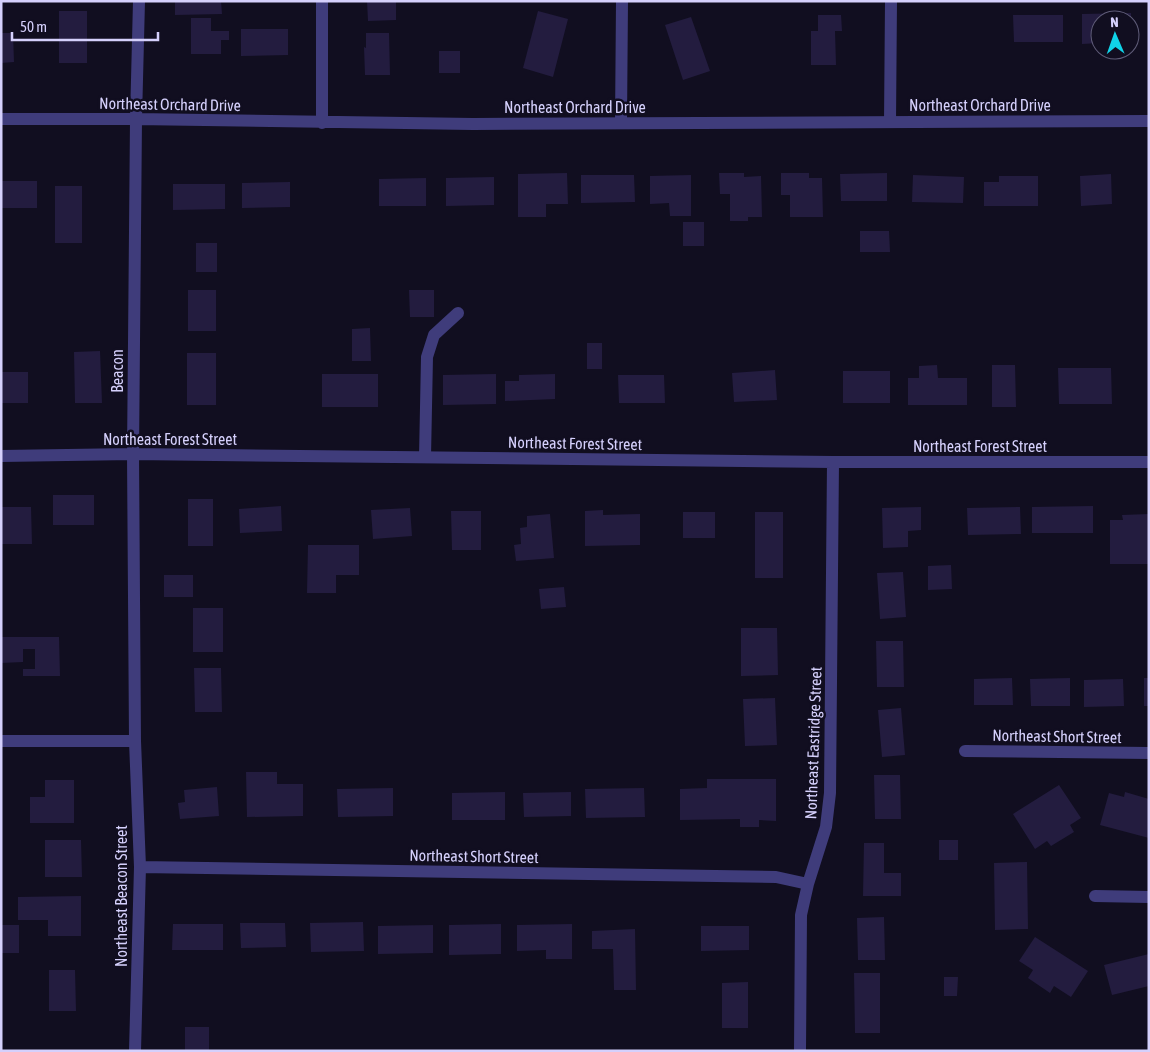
<svg xmlns="http://www.w3.org/2000/svg" width="1150" height="1052" font-family="'Asap Condensed',sans-serif">
<rect width="100%" height="100%" fill="#110e20"/>
<path fill="#231c3f" d="M175,1h46l1,13 -47,1z
M367,1h29v19l-28,1z
M59,11h28v52h-28z
M538,11l30,8 -15,58 -30,-9z
M1131,13v7h-31v23l-18,1v-30z
M818,15h23l1,16h-7l1,34h-25v-34h7z
M1013,15h50v27h-49z
M691,17l19,54 -27,9 -18,-55z
M191,18h20v13h18v9h-8v14h-30z
M241,29h47v26l-47,1z
M1,33h12l1,29 -13,1z
M366,33h23l1,42h-25l-1,-28 2,1z
M439,51h21v22h-21z
M567,173l1,31h-22v13h-28v-43z
M719,173h25v4l17,-1 1,41h-14v4h-18v-27h-10z
M781,173h28v5h13l1,39h-33v-22h-9z
M887,173v28h-46l-1,-27z
M1111,174l1,30 -31,2 -1,-30z
M581,175h53l1,27 -54,1z
M691,175v41h-21l-1,-13 -19,1v-28z
M913,175l51,2 -1,26 -51,-1z
M999,176h39v30h-54v-24h15z
M494,177v28l-48,1v-28z
M426,178v28h-47v-27z
M1,181h36v27h-36z
M290,182v25l-48,1v-25z
M173,184h52v25l-52,1z
M55,186h27v57h-27z
M683,222h21v24h-21z
M860,231h29l1,21h-30z
M196,243h21v29h-21z
M188,290h28v41h-28z
M409,290h25v27h-24z
M370,328l1,33h-19v-32z
M587,343h15v26h-15z
M100,351l2,52h-27l-1,-51z
M187,353h29v52h-29z
M937,365l1,13h29v27h-59v-27h11v-12z
M992,365h23l1,42h-24z
M1058,368h53l1,36h-53z
M775,370l2,30 -43,2 -2,-29z
M843,371h47v32h-47z
M1,372h27v31h-27z
M322,374h56v33h-56z
M496,374v30l-53,1v-30z
M555,374v25l-50,2v-20h14v-6z
M618,375h46l1,28h-46z
M53,495h41v30h-41z
M188,499h25v47h-25z
M281,506l1,25 -42,2 -1,-24z
M1093,506v27h-61v-26z
M1,507h30l1,37h-31z
M921,507v23l-13,1v16l-25,1 -1,-40z
M1020,507l1,27 -53,1 -1,-27z
M410,508l2,28 -39,3 -2,-29z
M603,510v5l37,-1v31l-55,1v-35z
M451,511h30v39h-29z
M683,512h32v26h-32z
M755,512h28v66h-28z
M550,514l4,44 -38,3 -2,-16 7,-1 -1,-16 7,-1v-11z
M1149,514v50h-39v-44h13l-1,-5z
M308,545h51v30h-23v18h-29z
M951,565l1,24 -24,1v-24z
M903,572l3,45 -26,2 -3,-46z
M164,575h29v22h-29z
M564,587l2,20 -25,2 -2,-20z
M193,608h30v44h-30z
M741,628h36l1,47 -37,1z
M1,637h58l1,39h-37v-7h12v-20h-12v13l-22,1z
M876,641h27l1,46h-27z
M194,668h27l1,44h-27z
M1012,678l1,27h-39v-26z
M1070,678v28h-39l-1,-27z
M1144,678h5v28h-5z
M1123,679l1,27 -40,1v-27z
M775,698l2,47 -32,1 -2,-47z
M901,708l4,47 -23,2 -4,-47z
M246,772h31v12h26v32l-56,1z
M874,775h26l1,44h-26z
M707,779h69v42l-17,-1v7h-19v-8l-60,1v-31l27,-1z
M45,780h29v43h-44v-26h15z
M1059,785l22,33 -11,7 4,7 -23,14 -4,-5 -12,8 -22,-35z
M217,787l2,29 -39,3 -2,-16 7,-1 -1,-12z
M393,788v28l-55,1 -1,-28z
M644,788l1,29 -59,1 -1,-29z
M505,792v28h-53v-27z
M571,792v24l-47,1 -1,-24z
M1125,792l24,7v39l-49,-13 9,-32 15,4z
M45,840h36l1,37h-37z
M939,840h19v20h-19z
M864,843h20v30h17v23h-38z
M1027,862l1,67 -33,1 -1,-67z
M81,896v40h-33v-16h-30v-23z
M884,917l1,43h-27l-1,-42z
M363,922l1,29 -53,1 -1,-29z
M240,923h45l1,24 -45,1z
M173,924h50v26h-51z
M501,924v30l-52,1v-30z
M572,924v35h-26v-9l-29,1v-26z
M1,925h18v28h-18z
M433,925v28l-55,1v-28z
M701,926h48v24l-48,1z
M635,929l1,61h-22l-1,-41h-21v-18z
M1035,937l53,34 -17,26 -17,-11 -4,7 -22,-15 5,-8 -14,-9z
M1149,954v32l-37,9 -8,-30z
M49,970h26l1,41h-27z
M854,973h26v60h-25z
M944,977h14l-1,19h-13z
M748,982v46h-26v-45z
M185,1027h24v24h-24z"/>
<g fill="none" stroke-linecap="round" stroke-linejoin="round">
<path stroke="#3f3c7b" stroke-width="12" d="M1,119h135l337,5 676,-3
M890,122l1,-121
M322,123v-122
M621,123l1,-122
M1,456l132,-2 700,8h316
M425,457l2,-100 7,-22 24,-22
M1,741h134
M965,751l184,2
M140,867l636,10 32,7
M1095,896l54,1
M135,1051l5,-184 -5,-126 -2,-287 3,-335 3,-118
M800,1051l1,-136 7,-31 18,-57 4,-34 3,-331"/>
</g>
<g text-anchor="middle" stroke-width="5" stroke-linejoin="round" paint-order="stroke">
<g font-size="16" fill="#d5d0fc" stroke="#110e20">
<text transform="translate(170 104) rotate(1)" y="6">Northeast Orchard Drive</text>
<text x="980" y="111">Northeast Orchard Drive</text>
<text x="575" y="113">Northeast Orchard Drive</text>
<text transform="translate(117 371) rotate(-90)" y="6">Beacon</text>
<text x="170" y="445">Northeast Forest Street</text>
<text transform="translate(575 443) rotate(1)" y="6">Northeast Forest Street</text>
<text x="980" y="452">Northeast Forest Street</text>
<text transform="translate(1057 736) rotate(1)" y="6">Northeast Short Street</text>
<text transform="translate(813 743) rotate(-88)" y="6">Northeast Eastridge Street</text>
<text transform="translate(474 856) rotate(1)" y="6">Northeast Short Street</text>
<text transform="translate(121 896) rotate(-90)" y="6">Northeast Beacon Street</text>
</g>
</g>
<rect width="1150" height="1052" fill="none" stroke="#d5d0fc" stroke-width="5"/>
<g transform="translate(1115 35) rotate(358)"><circle r="24" fill="#110e20" stroke="#5f5c78"/>
<path d="M0-4L9 19L0 12L-9 19Z" fill="#10d3e8"/>
<text y="-8" font-size="14" font-weight="bold" text-anchor="middle" fill="#d5d0fc">N</text>
</g>
<path d="M12 32v8h146v-8" fill="none" stroke="#d5d0fc" stroke-width="2.5"/>
<text x="20" y="32" font-size="15" fill="#d5d0fc" stroke="#110e20" stroke-width="4" paint-order="stroke">50 m</text>
</svg>
